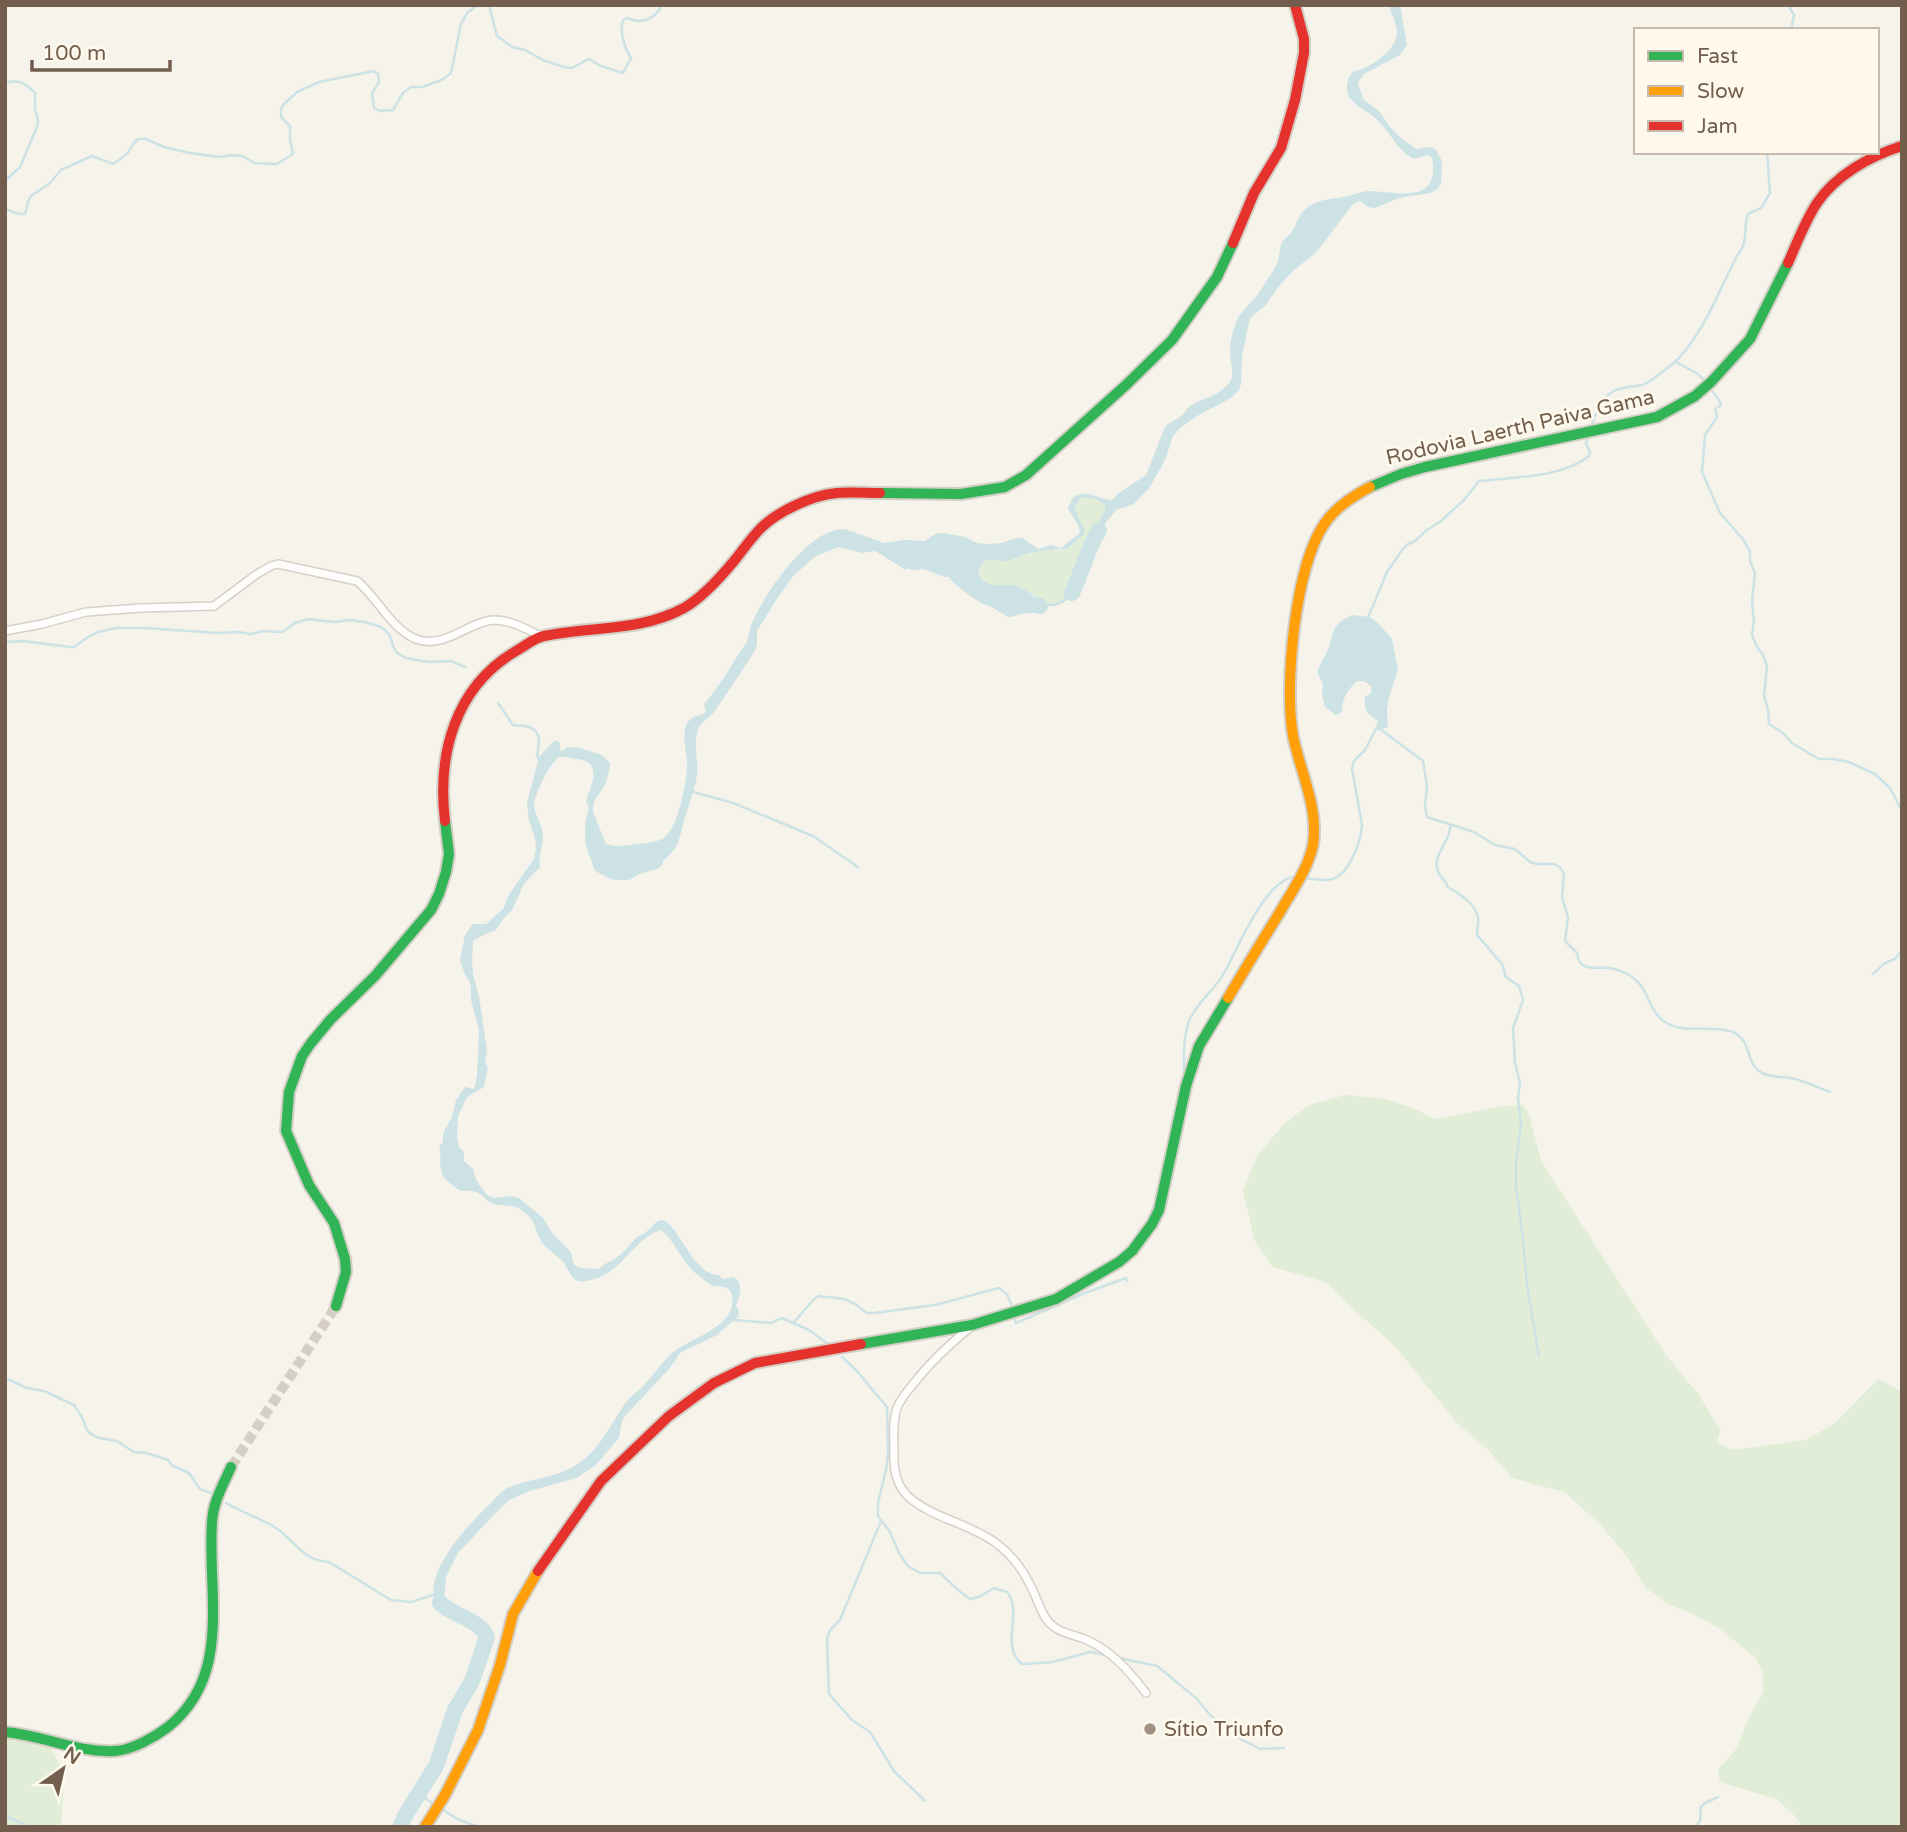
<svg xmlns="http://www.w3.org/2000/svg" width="1907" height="1832" font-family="'Varela Round',sans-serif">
<rect width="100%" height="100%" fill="#f6f3eb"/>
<path fill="#e1edd7" d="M1086,497l10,2 9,6v4c-4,10 -15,22 -17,33 0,4 1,7 1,11 -3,14 -13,33 -23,43 -20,19 -31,-4 -48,-10 -9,-3 -18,1 -27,-2 -13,-4 -14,-15 -6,-24l23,1 21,-8 20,-3 12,1 16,-10 8,-10 -11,-24 6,-8z
M1345,1095l41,4 29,10 20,10 69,-13 19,-1 6,9 12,47 125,194 33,40 19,32 3,1 -4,14 15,8 74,-10 29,-17 43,-44 24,13v435h-99l-11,-14 -16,-14 -56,-17 -2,-12 18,-21 10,-25 17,-32v-20l-7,-14 -36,-29 -25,-14 -25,-10 -24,-17 -18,-30 -28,-34 -36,-32 -52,-14 -23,-27 -32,-28 -63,-78 -40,-35 -28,-28 -54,-15 -18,-28 -11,-49 14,-34 27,-32 25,-19z
M5,1728l42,15 10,16 6,12 1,9 -3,47h-56z"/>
<path fill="#cde2e5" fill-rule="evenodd" d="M1389,5h11l7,40 -7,10 -36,19 -5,7 -1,4 6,15 16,12 9,14 13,13 14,10 15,-2 5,3 6,11 -1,23 -5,6 -6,3 -31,5 -24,10 -7,-1 -8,-6 -7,3 -34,45 -7,7 -18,14 -15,16 -14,20 -13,10 -3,6 -7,34 -1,28 -2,6 -8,8 -34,18 -17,12 -7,8 -8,24 -15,27 -16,17 -18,6 -15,19 -9,16 -2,22 -6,13 -14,18 -7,5 -9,3 -28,1 -8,-2 -13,4 -13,-2 -11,-4 -12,-8 -13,-10 -10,-11 -28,-19 -7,1 -2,10 -3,4 -31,-19 -13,2 -23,-6 -23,9 -22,19 -18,25 -19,31v14l-4,9c-13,19 -25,39 -39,58 -5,6 -12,9 -15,15 -7,16 0,32 -2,48 -2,13 -6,25 -10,36 -7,19 -5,35 -22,48 -23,17 -50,-1 -66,11 -16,-17 -17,-41 -10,-62l-3,-7c6,-17 17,-40 -10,-42 -5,0 -12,-3 -16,-2 -9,2 -25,38 -26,47 0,10 8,20 9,31 1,11 -5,20 -3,32l-16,17 -12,26 -8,8 -8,12 -15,6 -8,5 -1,19 1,14 6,22 8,55 -2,10 3,7 -4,19 -17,10 -9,19 -1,22 2,9 5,5v9l9,8 3,11 11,15 7,3 17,-2 8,2 24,20 10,16 18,18 3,13 7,3 18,1c6,-7 16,-8 22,-15 6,-5 10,-11 15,-16 3,-3 6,-3 9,-5 5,-4 8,-9 13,-12 17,-9 33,55 61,54l4,4 11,-2c10,7 6,20 2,28l3,6v5l-22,19 -37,18 -11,16 -44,47 -3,5 -3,17 -24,28 -19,12 -46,13 -21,9 -19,19 -32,34 -12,24 -2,23 14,11 -7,5 -6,-2 -11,-13c-7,-33 33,-75 56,-97 6,-6 12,-14 20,-17 24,-10 46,-8 69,-24 20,-13 32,-39 45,-58 5,-8 13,-13 19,-19 10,-10 18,-23 28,-32 18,-17 67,-26 61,-59 -2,-11 -14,-7 -21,-10 -5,-3 -9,-7 -13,-10 -16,-11 -22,-33 -37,-45 -29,9 -39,46 -75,51 -3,0 -7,1 -10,-1 -7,-4 -8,-13 -13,-18 -7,-8 -18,-13 -23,-23 -6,-12 -4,-17 -16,-27 -12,-10 -17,-4 -30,-8 -7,-2 -11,-9 -18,-12 -4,-2 -11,-1 -15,-1 -8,-5 -19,-12 -20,-21 -2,-8 1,-13 -2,-24l4,-4v-9l9,-16 4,-17 9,-13 9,2 3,-14 2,-45 -8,-30v-15l-8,-15 -3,-10 5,-25 8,-11h13l17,-15 5,-13 26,-37 2,-11 -1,-10 -6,-17 -2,-18 12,-46 13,-14 5,-3 3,3v8l4,-1 4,-3 12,1 22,7 8,8c-1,8 -2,16 -6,23 -5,10 -12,13 -11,26l13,32c10,4 22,1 32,0 8,-1 21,-2 27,-7 14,-12 23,-59 22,-77 -1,-11 -6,-28 1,-38 4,-7 12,-5 18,-10l-2,-8c13,-15 24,-32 34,-49 3,-5 7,-9 9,-14 2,-4 2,-10 4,-15 11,-30 58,-99 94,-97l39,14 20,-3 21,1 10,-7 9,-1 21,4 12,6 10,1 15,-1 14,-5h6l17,11 12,-4 10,3 19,-15 -2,-8 -10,-16c8,-29 29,-8 44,-9l7,-7 27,-18 19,-48c5,-6 12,-7 17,-12 5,-4 2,-4 7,-8 13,-9 31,-11 41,-25 5,-7 0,-21 0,-31 0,-8 2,-18 5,-26 5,-15 19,-23 27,-37 5,-9 13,-18 16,-28 2,-5 1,-10 3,-15 2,-6 6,-8 10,-12 6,-9 7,-19 17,-26 13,-9 27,-8 41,-11 7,-2 13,-5 20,-5 28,1 72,14 63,-33l-5,-3 -13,4c-18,-9 -23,-27 -38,-40 -7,-8 -20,-12 -26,-21 -6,-8 -3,-19 2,-26 17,-3 44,-21 45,-39 0,-10 -6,-19 -8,-28zM1086,497l10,2 9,6v4c-4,9 -11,18 -15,28 -3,5 0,10 -1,16 -3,14 -13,33 -23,43 -19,19 -31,-3 -48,-10 -9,-3 -18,1 -27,-2 -14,-4 -15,-15 -6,-24l23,1 21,-8 20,-3 18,-1 16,-14 2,-4 -11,-24 6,-8z
M1353,615l16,2 8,5 15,17 6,31 -9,27 -2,13 1,17 -11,4 1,-10c-10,-7 -15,-11 -13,-24l6,-4v-7l-7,-5h-7c-9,8 -16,19 -15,31l-6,3 -11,-8 -3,-11 1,-12 -6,-12c2,-6 4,-10 8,-16 10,-19 3,-31 28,-41z"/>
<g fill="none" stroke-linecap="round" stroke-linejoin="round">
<path stroke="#cde2e5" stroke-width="2.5" d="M489,5l8,31 15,11 13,3 18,10 21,7 8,1 17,-9 12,7 22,7 8,-15c-6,-9 -12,-26 -8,-38l4,-2c15,7 28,1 35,-13
M1788,5l6,10 -3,15
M5,83c12,-5 22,1 30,10v16l3,11 -1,7 -17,40 -15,14
M5,209l14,5h6l3,-12 3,-6 19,-13 11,-13 31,-14 21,8 14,-10 7,-11 4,-4h8l18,8 26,6 29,4 14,-2 9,1 13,7 22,1 16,-10 -3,-15v-13l-9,-9v-8l2,-4 14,-13 22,-10 55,-11 4,3 1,8 -7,11 2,15 6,3 13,-1 10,-17 8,-6h11l20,-7 9,-7 10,-49 6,-11 11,-8
M1676,362l22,12 7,7
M1709,386l12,17 -1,3 -5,3 2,8 -12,18 -3,37 18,41 22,25 8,13v10l5,12 -3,29 2,19 -2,14 4,10 7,10 4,11 -3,29 4,15 1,14 14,9 9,10 27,16h14l16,3 26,12 15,14 12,23
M1591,427c6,-17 12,-36 32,-39 7,-2 15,-1 22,-4 9,-5 27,-19 34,-26 26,-29 39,-65 56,-98 2,-5 6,-9 8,-14 4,-10 1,-22 5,-32l13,-6 9,-15 -3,-41
M1367,620l20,-48 16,-23 5,-5 7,-3 12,-11 14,-9 24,-22 14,-18c33,-4 83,-3 110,-25l1,-4 -4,-8 2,-8
M5,642l17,-1 48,6h4l14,-10 10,-5 18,-4h29l73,5 19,-1 14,2 12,-3 19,1 13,-9 13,-4 26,3 16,-2 15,2 16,5 8,7 5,14 3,5 9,5 22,4 23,-1 14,6
M498,703l15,22c4,1 8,0 12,1 17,3 15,17 12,29l3,7
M1380,729l43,32 4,26 -2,19 2,11 47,15 21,13 20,4 15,13 7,2h17l6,3 4,7 -2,23 6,20 -3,24 12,12c2,20 18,13 33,15 5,1 11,3 15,5 26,12 21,37 40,49 20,13 46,2 68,10 19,9 12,28 26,39 9,7 25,5 36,8 12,3 24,9 35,13
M690,791l43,12 80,33 45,31
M1450,824c2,16 -16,28 -13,44 1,7 8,12 11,19 10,5 28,18 30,30 1,5 -1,12 -1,18l25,29 4,13 13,9 4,14 -10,28 2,35 5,20 -2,15 3,27 -5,36v26l7,51 4,47 12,71
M1303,878c8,0 20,4 29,1 17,-4 29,-38 30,-54l-10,-56 2,-8 11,-11 13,-25
M1873,974l12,-11 10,-4 7,-9
M1184,1075c0,-18 -1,-37 5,-54 8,-19 25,-30 35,-48 13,-23 42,-96 72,-96
M735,1320l36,3 11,-5 27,12 19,14
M1015,1320l1,3 69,-30 41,-15 1,3
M794,1322l20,-23 5,-3 25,3 11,5 12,9h7l61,-8 64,-17 8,6 4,10
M842,1357l14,13 31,37 1,47 -2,16 -8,33v13l12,16 9,21 9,13 12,7h20l19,18 11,8 9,-2 15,-9 13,4c17,20 -8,54 15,72l30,-2 38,-10 15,3
M5,1378l22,10 17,3 30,14 8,12 5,13 4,4 8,4 18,3 17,11 13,1 21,7 5,6 16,7 11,16 11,4
M226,1503c14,8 30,14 45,22 24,13 28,35 58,37l62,38 20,2 22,-7
M881,1521l-41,99 -10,10 -3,8 2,56 23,26 18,12 24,39 31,30
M1119,1658l38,8 39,32 16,19 23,19 25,13 24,-1
M418,1794l13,8
M442,1809l15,10 22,8
M5,1816l25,11
M1695,1827l5,-6 1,-14 4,-4 13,-6"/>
<path stroke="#cde2e5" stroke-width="16" d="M892,552l21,10 12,-1 21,8
M1072,593c10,-21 15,-43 27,-63
M991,597l19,12c9,-3 21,-6 30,-3
M597,848l4,17 14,7h12l8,-5 20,-6
M400,1827l6,-13 30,-48 19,-56 17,-29 15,-44c-8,-18 -34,-21 -47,-34"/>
<path stroke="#d5cec4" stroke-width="10" stroke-dasharray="10 5" stroke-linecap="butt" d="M231,1467l105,-161"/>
<defs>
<path id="street" d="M5,631l37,-7 44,-12 54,-4 74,-2 43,-32 14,-8 7,-2 79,17c21,17 34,48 59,58 28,11 53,-18 78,-19 17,0 32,9 47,16
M972,1326c-21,17 -40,34 -57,56 -7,8 -14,16 -18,26 -5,14 -3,29 -3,43 -1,18 2,36 17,48 25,20 59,25 85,44 16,12 28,28 36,46 6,11 10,29 21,37 9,8 23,9 34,14 26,12 42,31 59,53"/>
<path id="fast" d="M1370,487l31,-13 24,-7 232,-50 38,-21 16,-14 39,-43 38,-76
M880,493l81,1 44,-7 21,-12 100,-90 46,-45 45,-63 16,-34
M336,1306l10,-34 -1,-13 -11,-36 -25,-38 -23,-54 3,-39 13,-36 9,-13 20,-24 44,-43 56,-66 8,-16 7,-22 3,-18 -4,-33
M861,1344l111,-19 84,-26 63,-37 13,-11 20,-27 7,-14 27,-124 13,-40 29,-48
M5,1732c37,3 72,21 110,19 17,-1 40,-14 53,-24 65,-52 39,-134 44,-205 1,-20 11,-37 19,-55"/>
<path id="slow" d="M1228,998c17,-29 34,-57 52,-86 12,-21 28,-43 33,-67 6,-37 -13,-74 -20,-109 -9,-51 2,-171 32,-213 11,-16 28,-27 45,-36
M425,1827l20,-32 33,-65 22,-65 13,-51 25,-43"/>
<path id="jam" d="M1233,243l21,-50 27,-45 14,-48 9,-47v-14l-9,-34
M1788,263c9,-20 17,-42 29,-60 19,-28 53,-47 85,-57
M445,821c-8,-67 10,-134 71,-170 9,-5 18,-13 28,-15 47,-10 96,-4 140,-28 19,-11 36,-30 50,-47 9,-11 17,-23 27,-33 17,-17 52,-33 76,-35 14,-1 29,0 43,0
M538,1571l63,-90 68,-65 45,-33 41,-20 106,-19"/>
</defs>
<use href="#street" stroke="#d5d0c9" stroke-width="10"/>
<use href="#fast" stroke="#d4cfc6" stroke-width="14"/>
<use href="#slow" stroke="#d4cfc6" stroke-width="14"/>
<use href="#jam" stroke="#d4cfc6" stroke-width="14"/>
<use href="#street" stroke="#fefdfc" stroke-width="7"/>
<use href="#fast" stroke="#30b455" stroke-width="10"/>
<use href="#slow" stroke="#ff9f0a" stroke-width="10"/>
<use href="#jam" stroke="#e5322d" stroke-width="10"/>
</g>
<circle fill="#a19284" stroke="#fef9ec" stroke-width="2.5" cx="1150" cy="1729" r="7"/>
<g text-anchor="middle" stroke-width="6" stroke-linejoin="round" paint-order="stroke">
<g font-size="21" fill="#735e4d" stroke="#fef9ec">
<text transform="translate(1520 427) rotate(-13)" y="7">Rodovia Laerth Paiva Gama</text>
</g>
<g font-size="21" fill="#735e4d" stroke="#fef9ec" text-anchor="start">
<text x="1164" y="1736">Sítio Triunfo</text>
</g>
</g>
<rect width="1907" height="1832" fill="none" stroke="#735e4d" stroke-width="14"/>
<rect x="1634" y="28" width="245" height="126" fill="#fef9ec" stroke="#c6bbac" stroke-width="2"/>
<rect x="1648" y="51" width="35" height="10" fill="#30b455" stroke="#c6bbac" stroke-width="2"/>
<text x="1697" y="63" font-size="21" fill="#735e4d">Fast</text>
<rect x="1648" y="86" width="35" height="10" fill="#ff9f0a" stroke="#c6bbac" stroke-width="2"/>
<text x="1697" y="98" font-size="21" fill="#735e4d">Slow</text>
<rect x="1648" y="121" width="35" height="10" fill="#e5322d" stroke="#c6bbac" stroke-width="2"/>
<text x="1697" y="133" font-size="21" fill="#735e4d">Jam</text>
<g transform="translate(63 1769) rotate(34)" stroke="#fef9ec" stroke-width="5" paint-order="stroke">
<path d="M0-5L12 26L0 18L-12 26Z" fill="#735e4d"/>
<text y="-10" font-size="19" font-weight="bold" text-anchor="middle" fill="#735e4d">N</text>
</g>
<path d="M32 60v10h138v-10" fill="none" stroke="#735e4d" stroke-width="3.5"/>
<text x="42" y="60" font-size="21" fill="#735e4d" stroke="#fef9ec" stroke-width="5" paint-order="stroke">100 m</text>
</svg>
